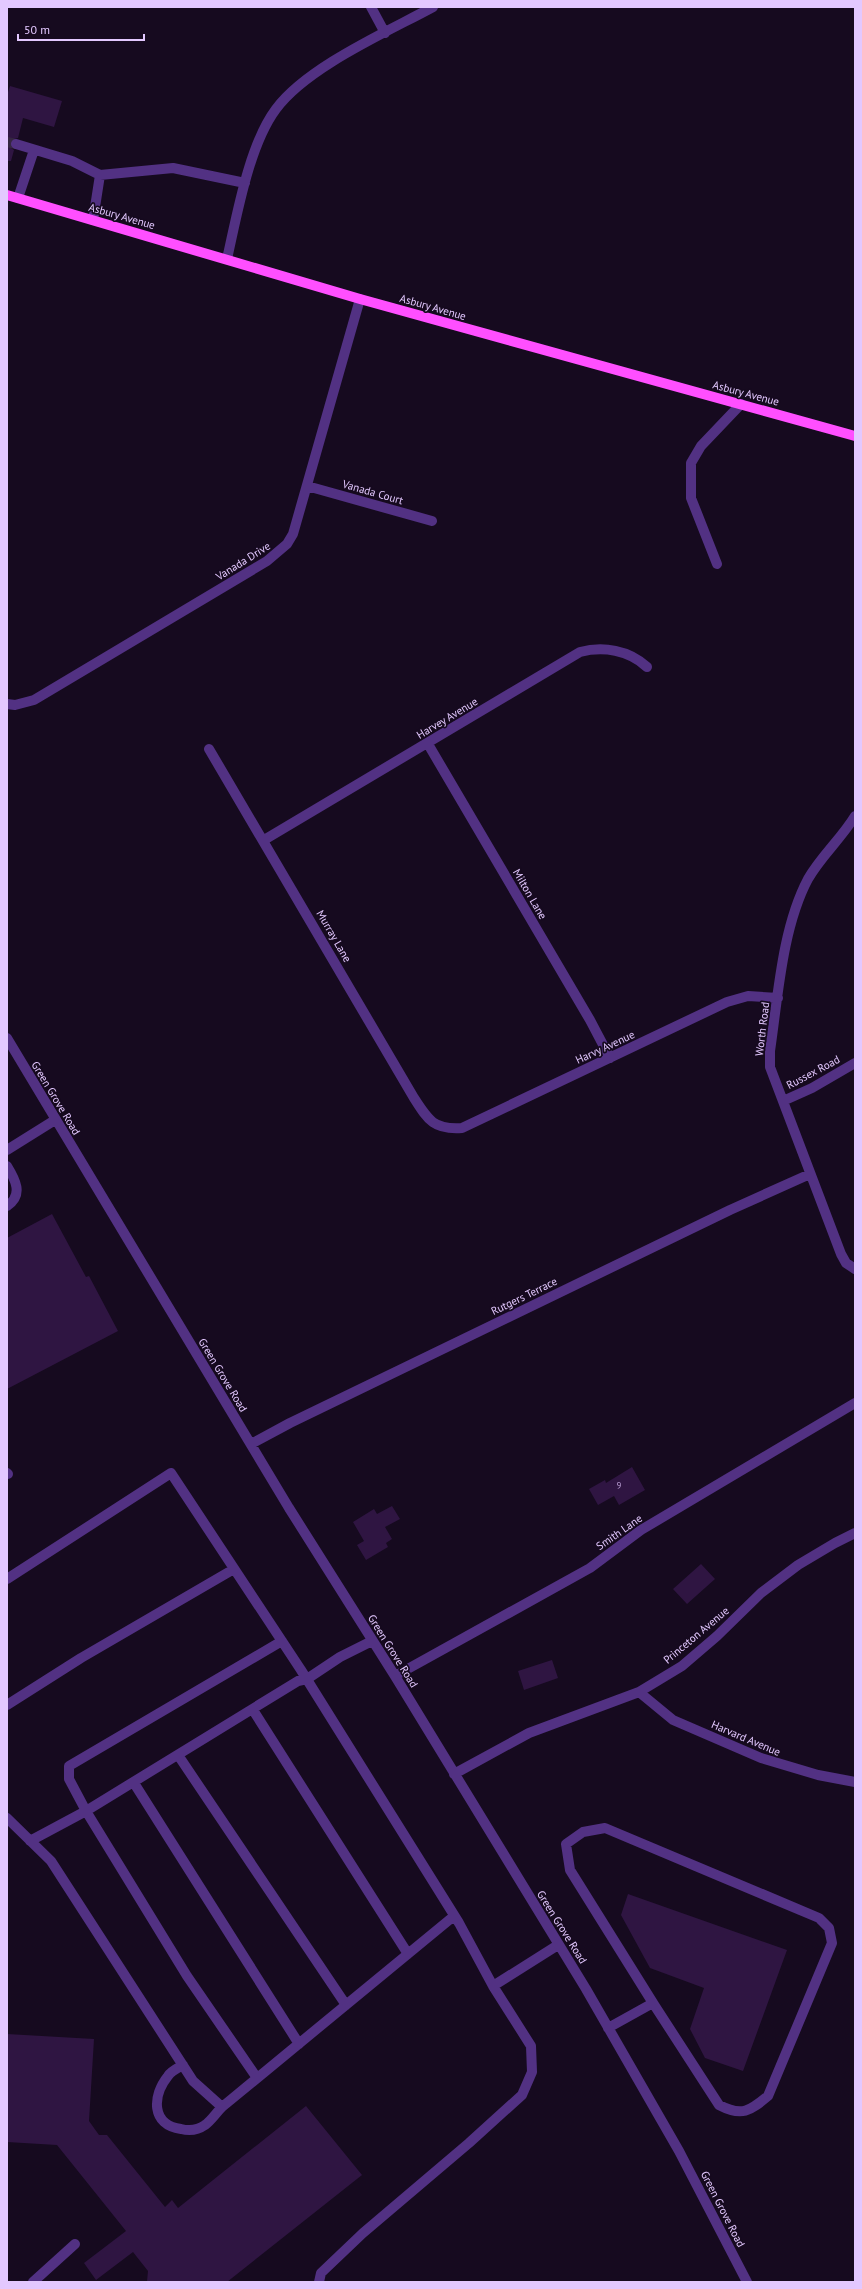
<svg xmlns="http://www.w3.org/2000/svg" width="862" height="2289" font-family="'PT Sans',sans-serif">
<rect width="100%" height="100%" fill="#160a1f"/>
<path fill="#2f1542" d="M10,86l52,15 -8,26 -31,-9 -5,20 -6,1 -2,3 1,6 3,2 -3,11h-4v-66z
M52,1214l34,63 3,-1 29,55 -111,58v-151z
M632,1467l13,23 -26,15 -5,-9 -16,9 -9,-16 16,-9 1,3z
M392,1506l8,13 -15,8 7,12 -6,4 2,4 -22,13 -9,-15 7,-4 -11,-19 21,-13 3,5z
M701,1564l14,15 -28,25 -14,-15z
M552,1660l6,18 -34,12 -6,-19z
M628,1894l159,56 -44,121 -38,-13 -15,-29 14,-41 -54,-20 -29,-53z
M7,2034l87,5 -5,82 10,14h8l58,72 7,-7 6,8 128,-102 56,69 -135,107h-80l1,-11 -15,-19 -37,28 -12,-17 42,-32 -69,-86 -50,-3z"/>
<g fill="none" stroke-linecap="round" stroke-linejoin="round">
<path stroke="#352641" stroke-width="10" stroke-dasharray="10 5" stroke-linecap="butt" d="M7,142l9,2"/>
<path stroke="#523183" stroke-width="10" d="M371,7l14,26
M16,144l56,17 28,14 73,-7 72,15
M18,198l16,-48
M93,220l7,-45
M227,259c10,-44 22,-114 49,-150 31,-42 111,-77 157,-102
M307,486l125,35
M717,564l-26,-66v-35l10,-17 40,-42
M7,704l8,1 19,-5 233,-139 20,-17 6,-10 67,-235
M428,744l162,276 20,38
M209,749l205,349c14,22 20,32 48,30l265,-126 21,-6 30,2
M855,816c-14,23 -34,40 -47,63 -26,49 -30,118 -38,172v16l71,187 5,9 9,6
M264,840l316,-188c23,-6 49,-2 67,15
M7,1038l282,470 106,168 191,313 93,162 68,131
M783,1101l29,-13 43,-25
M7,1150l48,-30
M7,1166c8,13 17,29 0,40
M251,1444l39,-21 440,-213 80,-36
M7,1473l1,1
M7,1579l164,-106 130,197 158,253 34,63 38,60 1,26 -10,23 -53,48 -106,90 -42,40 -2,9
M395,1676l195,-108 51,-38 214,-127
M639,1692l34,28 88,38 57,17 37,7
M7,1705l74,-47 153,-89
M253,1710l155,244
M178,1755l168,250
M454,1774l75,-41 110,-41 43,-26 35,-30 44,-43 37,-28 37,-22 20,-10
M134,1783l165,261
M7,1818l44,43 142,220 29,26 232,-191
M30,1841l56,-30 212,-130 9,-2 33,-22 32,-16
M493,1986l65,-41
M608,2028l45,-25 66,102c23,12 31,6 49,-9l64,-153 -3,-15 -10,-10 -214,-90 -22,4 -17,12 4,26 83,133
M183,2065c-5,3 -12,6 -15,11 -16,20 -17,49 13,53 8,2 17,1 24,-4 6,-4 11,-12 17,-18
M257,2078l-70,-102 -101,-165 -17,-32v-13l213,-125
M33,2282l42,-38"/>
<path stroke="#ff4fff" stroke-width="10" d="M7,195l353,104 495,137"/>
</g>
<g text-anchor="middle" stroke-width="3.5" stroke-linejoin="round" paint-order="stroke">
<g font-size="9" fill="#b69bd0">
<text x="619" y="1489">9</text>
</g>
<g font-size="11" fill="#e3c8ff" stroke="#160a1f">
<text transform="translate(122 216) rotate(16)" y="4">Asbury Avenue</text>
<text transform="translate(433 307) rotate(16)" y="4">Asbury Avenue</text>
<text transform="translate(746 393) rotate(15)" y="4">Asbury Avenue</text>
<text transform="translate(373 492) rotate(16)" y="4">Vanada Court</text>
<text transform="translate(243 561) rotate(-32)" y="4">Vanada Drive</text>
<text transform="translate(447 718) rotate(-31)" y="4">Harvey Avenue</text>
<text transform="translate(530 894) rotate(60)" y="4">Milton Lane</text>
<text transform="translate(334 936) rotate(60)" y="4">Murray Lane</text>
<text transform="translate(762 1029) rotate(-83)" y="4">Worth Road</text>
<text transform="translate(605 1047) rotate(-25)" y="4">Harvy Avenue</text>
<text transform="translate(813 1072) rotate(-28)" y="4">Russex Road</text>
<text transform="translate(56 1098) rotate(59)" y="4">Green Grove Road</text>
<text transform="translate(524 1296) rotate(-26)" y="4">Rutgers Terrace</text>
<text transform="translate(223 1375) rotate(59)" y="4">Green Grove Road</text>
<text transform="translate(619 1532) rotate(-35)" y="4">Smith Lane</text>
<text transform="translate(696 1635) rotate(-40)" y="4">Princeton Avenue</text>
<text transform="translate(393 1651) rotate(58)" y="4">Green Grove Road</text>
<text transform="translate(746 1738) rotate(23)" y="4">Harvard Avenue</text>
<text transform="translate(562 1927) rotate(58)" y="4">Green Grove Road</text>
<text transform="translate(723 2209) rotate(63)" y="4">Green Grove Road</text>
</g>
</g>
<rect width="862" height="2289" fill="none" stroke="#e3c8ff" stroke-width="16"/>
<path d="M18 34v6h126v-6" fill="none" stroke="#e3c8ff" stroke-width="2"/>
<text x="24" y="34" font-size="12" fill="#e3c8ff" stroke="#160a1f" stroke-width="3" paint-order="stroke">50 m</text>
</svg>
